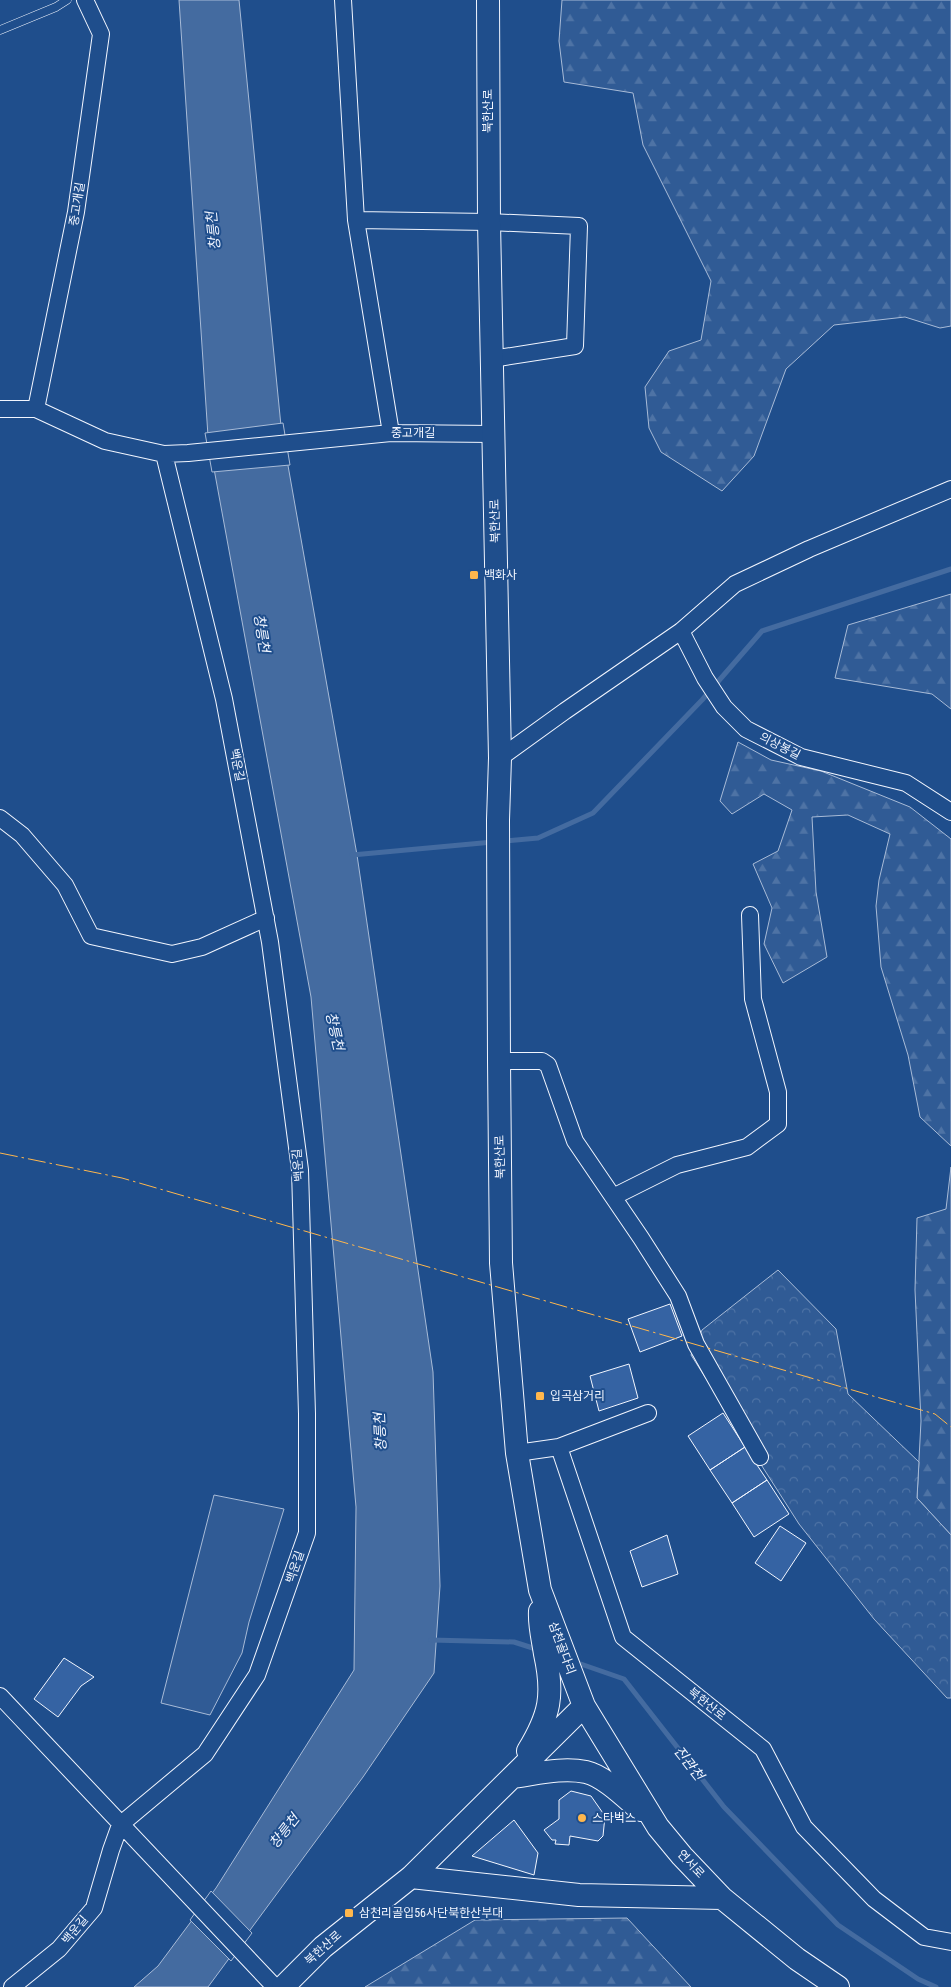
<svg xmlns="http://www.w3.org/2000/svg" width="951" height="1987" font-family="'Roboto Condensed','Noto Sans KR',sans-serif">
<defs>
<pattern id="forest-firs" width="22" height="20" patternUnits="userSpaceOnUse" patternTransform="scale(1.25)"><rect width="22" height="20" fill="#305b95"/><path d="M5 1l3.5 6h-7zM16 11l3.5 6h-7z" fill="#4e73a5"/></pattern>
<pattern id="park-crowns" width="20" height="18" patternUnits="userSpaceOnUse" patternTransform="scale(1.25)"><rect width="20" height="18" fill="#305b95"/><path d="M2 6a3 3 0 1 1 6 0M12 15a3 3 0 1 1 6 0" fill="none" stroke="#4e73a5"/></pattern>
</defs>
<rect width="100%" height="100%" fill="#1f4e8c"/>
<path fill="url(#forest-firs)" stroke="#a8bbd7" d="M562,0h389v326l-11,2 -35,-11 -71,8 -48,44 -32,87 -32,35 -61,-39 -12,-24 -4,-41 24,-36 32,-11 10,-59 -68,-136 -10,-52 -69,-11 -5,-41z
M951,594v115l-19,-15 -97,-16 13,-53z
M738,742l33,18 50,11 89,36 41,32v307l-31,-29 -12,-62 -27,-88 -5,-61 3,-26 11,-46 -42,-19 -36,2 4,75 11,65 -44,26 -19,-39 8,-36 -19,-44 25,-13 14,-41 -28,-16 -32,20 -12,-13z
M951,1167v368l-34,-37 4,-77 -6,-131 2,-72 29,-9z
M627,1918l64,69h-326l110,-67z"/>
<path fill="url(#park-crowns)" stroke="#a8bbd7" d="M778,1270l58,59 12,65 71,68 -2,36 34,37v163h-4l-73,-79 -75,-95 -108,-169 11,-25z"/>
<path fill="#305b95" stroke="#a8bbd7" d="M214,1495l70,14 -35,113 -7,31 -32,62 -49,-12z"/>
<path fill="#446ba0" stroke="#a8bbd7" d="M179,0h60l42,426 76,429 76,517 7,214 -6,87 -71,104 -155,210h-74l24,-21 58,-78 138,-218 2,-163 -45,-510 -103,-561z"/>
<path fill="#1f4e8c" stroke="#a8bbd7" d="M283,423l7,42 -78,7 -7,-39z
M211,1891l41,42 -21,28 -41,-41z"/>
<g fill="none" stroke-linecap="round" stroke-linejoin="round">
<path stroke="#446ba0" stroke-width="5" d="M504,841l34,-3 55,-25 109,-113 60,-69 189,-62
M352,855l141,-13
M431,1640l83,2 25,8
M575,1662l49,17 100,128 114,118 80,54 18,8"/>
</g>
<path fill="#3563a3" stroke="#f2f6ff" d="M670,1304l12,32 -42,16 -12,-33z
M629,1364l9,34 -39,13 -9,-35z
M723,1413l22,34 -35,23 -22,-34z
M745,1447l22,33 -35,23 -22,-33z
M767,1480l22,34 -35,23 -22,-34z
M780,1526l26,17 -25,38 -26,-18z
M667,1535l11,39 -36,13 -12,-36z
M64,1658l30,19 -13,9 -23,31 -24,-18z
M571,1791l20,5 14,20 -2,20 -5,5 -28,-5 -1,9 -14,-1 1,-4h-4l-8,-10 15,-11v-19z
M514,1820l24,33 -4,22 -62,-19z"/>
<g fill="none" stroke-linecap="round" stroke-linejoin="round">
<defs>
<path id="service" d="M0,30l56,-23 11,-7"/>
<path id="minor" d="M343,0l13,220 35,213
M356,220l133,2 90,4 -4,120 -83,13
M0,409h36l69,32 59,13 24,-1 203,-20 102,1
M36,409l40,-197 25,-178 -16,-34
M681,631l24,47 19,29 22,22 55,28 105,26 45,29
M500,758l65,-47 116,-80 54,-47 74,-35 142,-60
M0,818l22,17 43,50 26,51 81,18 30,-7 64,-29
M499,1061h43l6,4 27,76 66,97 37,58 18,48 64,113
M613,1197l64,-32 70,-18 31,-23v-32l-25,-93 -3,-84
M559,1447l89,-34
M517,1453l42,-6 64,190 140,112 41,78 70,72 50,38 27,5
M0,1696l275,291
M12,1987l47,-38 35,-41 17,-58 9,-25 85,-71 52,-79 50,-142v-119l-7,-244 -30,-228 -46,-243 -60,-245"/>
<path id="secondary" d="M488,0l1,222 11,536 -2,62 1,241 2,202 16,190 23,137 44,116 74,121 24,29 40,42 75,61 41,28
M528,1751c22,-36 26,-56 17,-97 -2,-14 -6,-29 -5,-43
M512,1777c24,-3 50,-10 74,-5 18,4 40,26 54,38
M411,1877l168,18 143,3
M283,1987l40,-40 88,-70 173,-171"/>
</defs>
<use href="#service" stroke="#f2f6ff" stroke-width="9"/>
<use href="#minor" stroke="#f2f6ff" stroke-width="18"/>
<use href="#secondary" stroke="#f2f6ff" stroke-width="24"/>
<use href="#service" stroke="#1f4e8c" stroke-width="8"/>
<use href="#minor" stroke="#1f4e8c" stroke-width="16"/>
<use href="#secondary" stroke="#1f4e8c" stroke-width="22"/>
<path stroke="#ffb74d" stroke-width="1" stroke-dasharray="18 4 2.5 4" stroke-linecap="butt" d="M0,1153l122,25 813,236 16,13"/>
</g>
<g fill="#ffb74d" stroke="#1f4e8c" stroke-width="2">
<rect x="469" y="570" width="10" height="10" rx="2.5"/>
<rect x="535" y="1391" width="10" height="10" rx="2.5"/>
<circle cx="582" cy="1818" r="5"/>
<rect x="344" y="1908" width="10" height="10" rx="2.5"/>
</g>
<g text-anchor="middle" stroke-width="4" stroke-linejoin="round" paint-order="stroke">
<g font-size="12" fill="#f2f6ff" stroke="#1f4e8c">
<text transform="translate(488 111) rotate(-90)" y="4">북한산로</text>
<text transform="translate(77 204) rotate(-81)" y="4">중고개길</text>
<text x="413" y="437">중고개길</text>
<text transform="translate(495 521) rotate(-91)" y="4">북한산로</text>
<text transform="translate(780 746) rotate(27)" y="4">의상봉길</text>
<text transform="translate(237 765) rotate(79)" y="4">백운길</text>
<text transform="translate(500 1157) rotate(-91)" y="4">북한산로</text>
<text transform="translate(298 1165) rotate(-95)" y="4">백운길</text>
<text transform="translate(295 1567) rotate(-71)" y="4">백운길</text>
<text transform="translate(562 1648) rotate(70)" y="4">삼천골다리</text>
<text transform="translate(707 1704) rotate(39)" y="4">북한산로</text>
<text transform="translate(691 1864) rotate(47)" y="4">연서로</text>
<text transform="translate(75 1930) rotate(-50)" y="4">백운길</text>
<text transform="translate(323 1948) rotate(-42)" y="4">북한산로</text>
</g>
<g font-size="12" fill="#f2f6ff" stroke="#1f4e8c" text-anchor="start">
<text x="484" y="579">백화사</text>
<text x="550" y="1400">입곡삼거리</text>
<text x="592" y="1822">스타벅스</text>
<text x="359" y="1917">삼천리골입56사단북한산부대</text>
</g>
<g font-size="14" font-style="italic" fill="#f2f6ff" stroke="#1f4e8c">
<text transform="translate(213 231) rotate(-96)" y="5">창릉천</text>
<text transform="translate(262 633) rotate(81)" y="5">창릉천</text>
<text transform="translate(335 1031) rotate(77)" y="5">창릉천</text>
<text transform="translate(380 1432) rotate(-93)" y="5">창릉천</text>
<text transform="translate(689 1763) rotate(52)" y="5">진관천</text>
<text transform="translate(284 1831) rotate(-52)" y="5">창릉천</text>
</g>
</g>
</svg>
